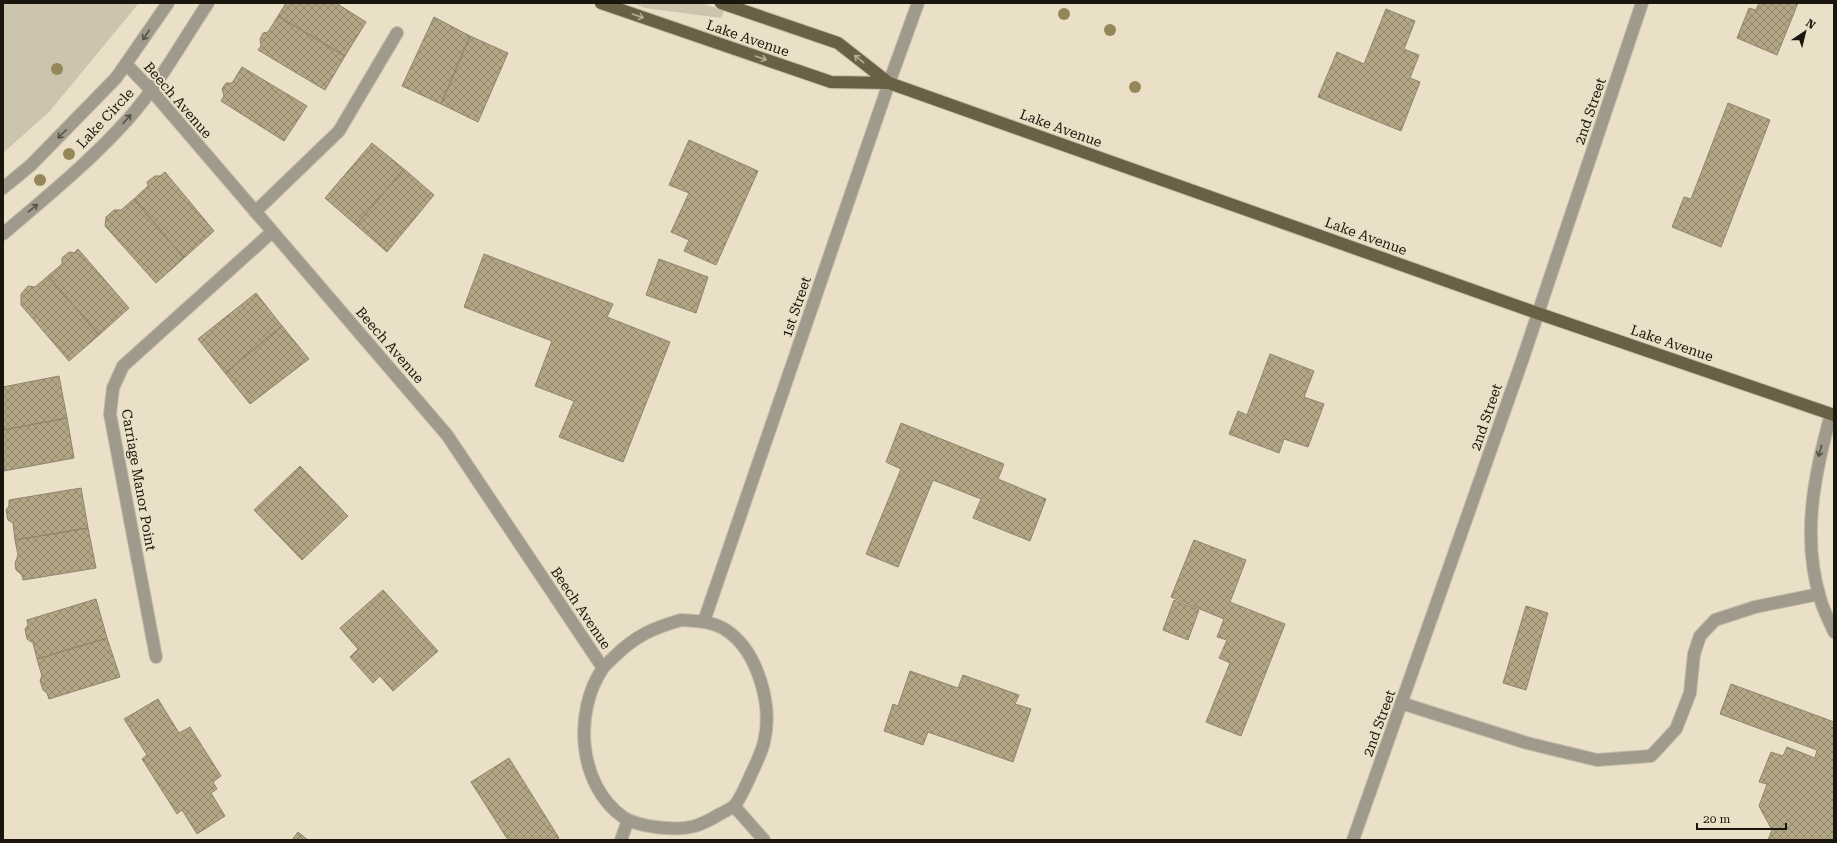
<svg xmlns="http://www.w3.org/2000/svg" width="1837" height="843" font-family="'Roboto Serif',serif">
<defs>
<pattern id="building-cross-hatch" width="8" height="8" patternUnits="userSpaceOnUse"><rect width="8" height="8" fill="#b3a685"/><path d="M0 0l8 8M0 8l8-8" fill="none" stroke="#91866b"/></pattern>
</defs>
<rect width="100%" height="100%" fill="#e9e0c7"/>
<path fill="#ccc4ad" d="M3,3h136l-90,109 -46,41z
M632,3h70l22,8 -3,7 -76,-10z"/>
<path fill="url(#building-cross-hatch)" stroke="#8d856e" d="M286,3h50l30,19 -21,34 -67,-40z
M1759,3h39l-21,52 -40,-17 12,-30 7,2z
M1386,9l29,12 -11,28 15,6 -9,23 10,4 -19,49 -83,-34 19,-45 27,12z
M278,16l67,40 -20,34 -67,-40 3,-4 -1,-7 3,-6 5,-1z
M434,17l36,19 -29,68 -39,-18z
M470,36l38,17 -30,69 -37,-18z
M242,67l65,39 -23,35 -63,-40 3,-5 -2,-7 4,-6h6z
M1728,103l42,17 -49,127 -49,-20 12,-30 7,2z
M689,140l69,31 -42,94 -32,-14 5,-11 -18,-8 18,-39 -20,-8z
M372,143l32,26 -48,56 -31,-27z
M404,169l30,26 -47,57 -31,-27z
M165,172l49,59 -30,27 -50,-59 14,-13 -1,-4 8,-6h5z
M134,199l50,59 -28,25 -51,-57 1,-9 8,-7h7z
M78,249l51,59 -30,27 -51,-59 14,-12v-6l7,-6 5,1z
M484,254l129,50 -6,13 63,25 -47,120 -64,-25 15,-36 -39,-15 17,-45 -88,-34z
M659,259l49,18 -12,36 -50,-18z
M48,276l51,59 -30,26 -48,-56v-11l7,-8 7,1z
M256,293l26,33 -57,47 -27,-34z
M282,326l27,33 -59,45 -25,-31z
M1270,354l44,17 -10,26 20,7 -16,43 -24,-8 -5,14 -50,-19 9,-23 9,4z
M59,376l8,42 -64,12v-43z
M67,418l7,40 -70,13 -1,-41z
M901,423l103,41 -6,15 48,20 -16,42 -57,-23 8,-19 -48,-19 -35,87 -32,-13 35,-85 -15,-7z
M300,466l48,50 -46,44 -48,-50z
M81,488l7,40 -73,12 -2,-17 -5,-3 -2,-10 3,-4v-6z
M88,528l8,40 -73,12 -1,-5 -6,-5 -1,-7 3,-8 -3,-15z
M1194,540l52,20 -16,42 55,22 -44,112 -35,-14 24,-59 -11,-5 8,-18 -10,-3 7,-18 -53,-22z
M383,590l55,61 -45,40 -13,-15 -7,7 -23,-26 8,-8 -18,-21z
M96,599l11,39 -70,21 -4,-16 -6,-4 -2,-10 3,-4 -1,-5z
M1174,600l25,10 -11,30 -25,-10z
M1526,606l22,7 -22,77 -23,-7z
M107,638l13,39 -71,22 -2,-6 -4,-3 -3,-10 2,-4 -5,-17z
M910,671l48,17 5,-13 56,20 -4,9 16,5 -18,53 -85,-30 -5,13 -39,-14 9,-27 5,2z
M1731,684l103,38v118h-66l4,-10 -13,-24 8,-22 -8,-2 12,-30 12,4 4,-9 28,11 2,-8 -97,-36z
M158,699l21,34 11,-6 31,49 -8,6 4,7 -6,4 14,23 -28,18 -15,-24 -5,4 -35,-55 5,-4 -23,-36z
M509,758l50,80 -3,2h-48l-37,-58z
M298,832l10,8h-16z"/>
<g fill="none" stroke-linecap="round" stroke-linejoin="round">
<defs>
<path id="minor" d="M126,64l25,26 296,345 156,233
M3,188l28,-23 85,-87 52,-75
M255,212l84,-81 58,-98
M3,234c43,-37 88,-73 126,-116 30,-34 53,-76 79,-115
M1831,414c-17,61 -30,125 -10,187 3,11 9,21 13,31
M681,620c15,1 31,1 45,10 32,21 47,76 38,112 -3,13 -10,25 -15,37 -4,8 -9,21 -15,27 -4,3 -10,6 -14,8 -20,12 -31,16 -55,14 -13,-1 -31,-4 -42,-11 -45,-32 -50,-105 -20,-149 3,-4 8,-8 11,-11 21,-21 39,-29 67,-37z
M704,621l185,-538 29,-80
M156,657l-46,-243 3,-26 10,-22 149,-134
M1401,703l126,40 70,17 54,-4 25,-27 14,-36 4,-39 6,-18 15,-16 40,-13 64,-13
M734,806l30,34
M621,840l7,-20
M1353,840l169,-479 120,-358"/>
<path id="major" d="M601,3l230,79 58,1
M721,3l117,40 51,40 648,230 297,102"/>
</defs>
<use href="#minor" stroke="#c4bca6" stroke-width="14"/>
<use href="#major" stroke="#c4bca6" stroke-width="14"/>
<use href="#minor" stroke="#a09a8c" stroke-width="12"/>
<use href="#major" stroke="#6a6046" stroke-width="12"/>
</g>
<g fill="#96875a">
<circle cx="1064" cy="14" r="6"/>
<circle cx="1110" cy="30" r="6"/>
<circle cx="57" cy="69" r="6"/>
<circle cx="1135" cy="87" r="6"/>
<circle cx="69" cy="154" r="6"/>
<circle cx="40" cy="180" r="6"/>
</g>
<defs><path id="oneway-shaft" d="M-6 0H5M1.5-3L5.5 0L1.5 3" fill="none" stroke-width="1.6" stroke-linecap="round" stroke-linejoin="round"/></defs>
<g stroke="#b6ad93">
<use href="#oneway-shaft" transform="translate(638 16) rotate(19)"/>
<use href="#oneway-shaft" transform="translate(761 58) rotate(19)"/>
<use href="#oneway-shaft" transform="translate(859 59) rotate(-142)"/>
</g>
<g stroke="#565146">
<use href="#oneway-shaft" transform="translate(146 35) rotate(123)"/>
<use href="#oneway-shaft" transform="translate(127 119) rotate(-48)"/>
<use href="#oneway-shaft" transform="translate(62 134) rotate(135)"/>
<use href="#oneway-shaft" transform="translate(33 208) rotate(-40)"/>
<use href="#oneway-shaft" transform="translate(1820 451) rotate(106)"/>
</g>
<g text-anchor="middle" stroke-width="4" stroke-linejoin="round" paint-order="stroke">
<g font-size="14" fill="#1a160d" stroke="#e9e0c7">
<text transform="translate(748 38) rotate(19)" y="5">Lake Avenue</text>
<text transform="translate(178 100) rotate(49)" y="5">Beech Avenue</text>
<text transform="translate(1590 111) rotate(-71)" y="5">2nd Street</text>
<text transform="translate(105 118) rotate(-47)" y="5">Lake Circle</text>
<text transform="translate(1061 128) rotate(20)" y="5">Lake Avenue</text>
<text transform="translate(1366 236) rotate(20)" y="5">Lake Avenue</text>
<text transform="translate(796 307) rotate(-71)" y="5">1st Street</text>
<text transform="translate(1672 343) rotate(19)" y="5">Lake Avenue</text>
<text transform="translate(390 345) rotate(49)" y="5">Beech Avenue</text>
<text transform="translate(1486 417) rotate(-71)" y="5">2nd Street</text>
<text transform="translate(139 480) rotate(80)" y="5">Carriage Manor Point</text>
<text transform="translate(581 608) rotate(56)" y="5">Beech Avenue</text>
<text transform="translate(1379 723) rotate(-70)" y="5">2nd Street</text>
</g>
</g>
<rect width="1837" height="843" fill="none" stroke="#1a160d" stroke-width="8"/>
<g transform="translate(1805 32) rotate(35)" stroke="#e9e0c7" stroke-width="3" paint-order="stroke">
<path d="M0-3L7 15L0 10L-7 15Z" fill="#1a160d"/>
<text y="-6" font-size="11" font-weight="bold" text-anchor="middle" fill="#1a160d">N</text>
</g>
<path d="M1697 823v6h89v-6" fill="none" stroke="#1a160d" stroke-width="2"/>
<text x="1703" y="823" font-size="12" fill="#1a160d" stroke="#e9e0c7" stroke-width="3" paint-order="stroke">20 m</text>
</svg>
